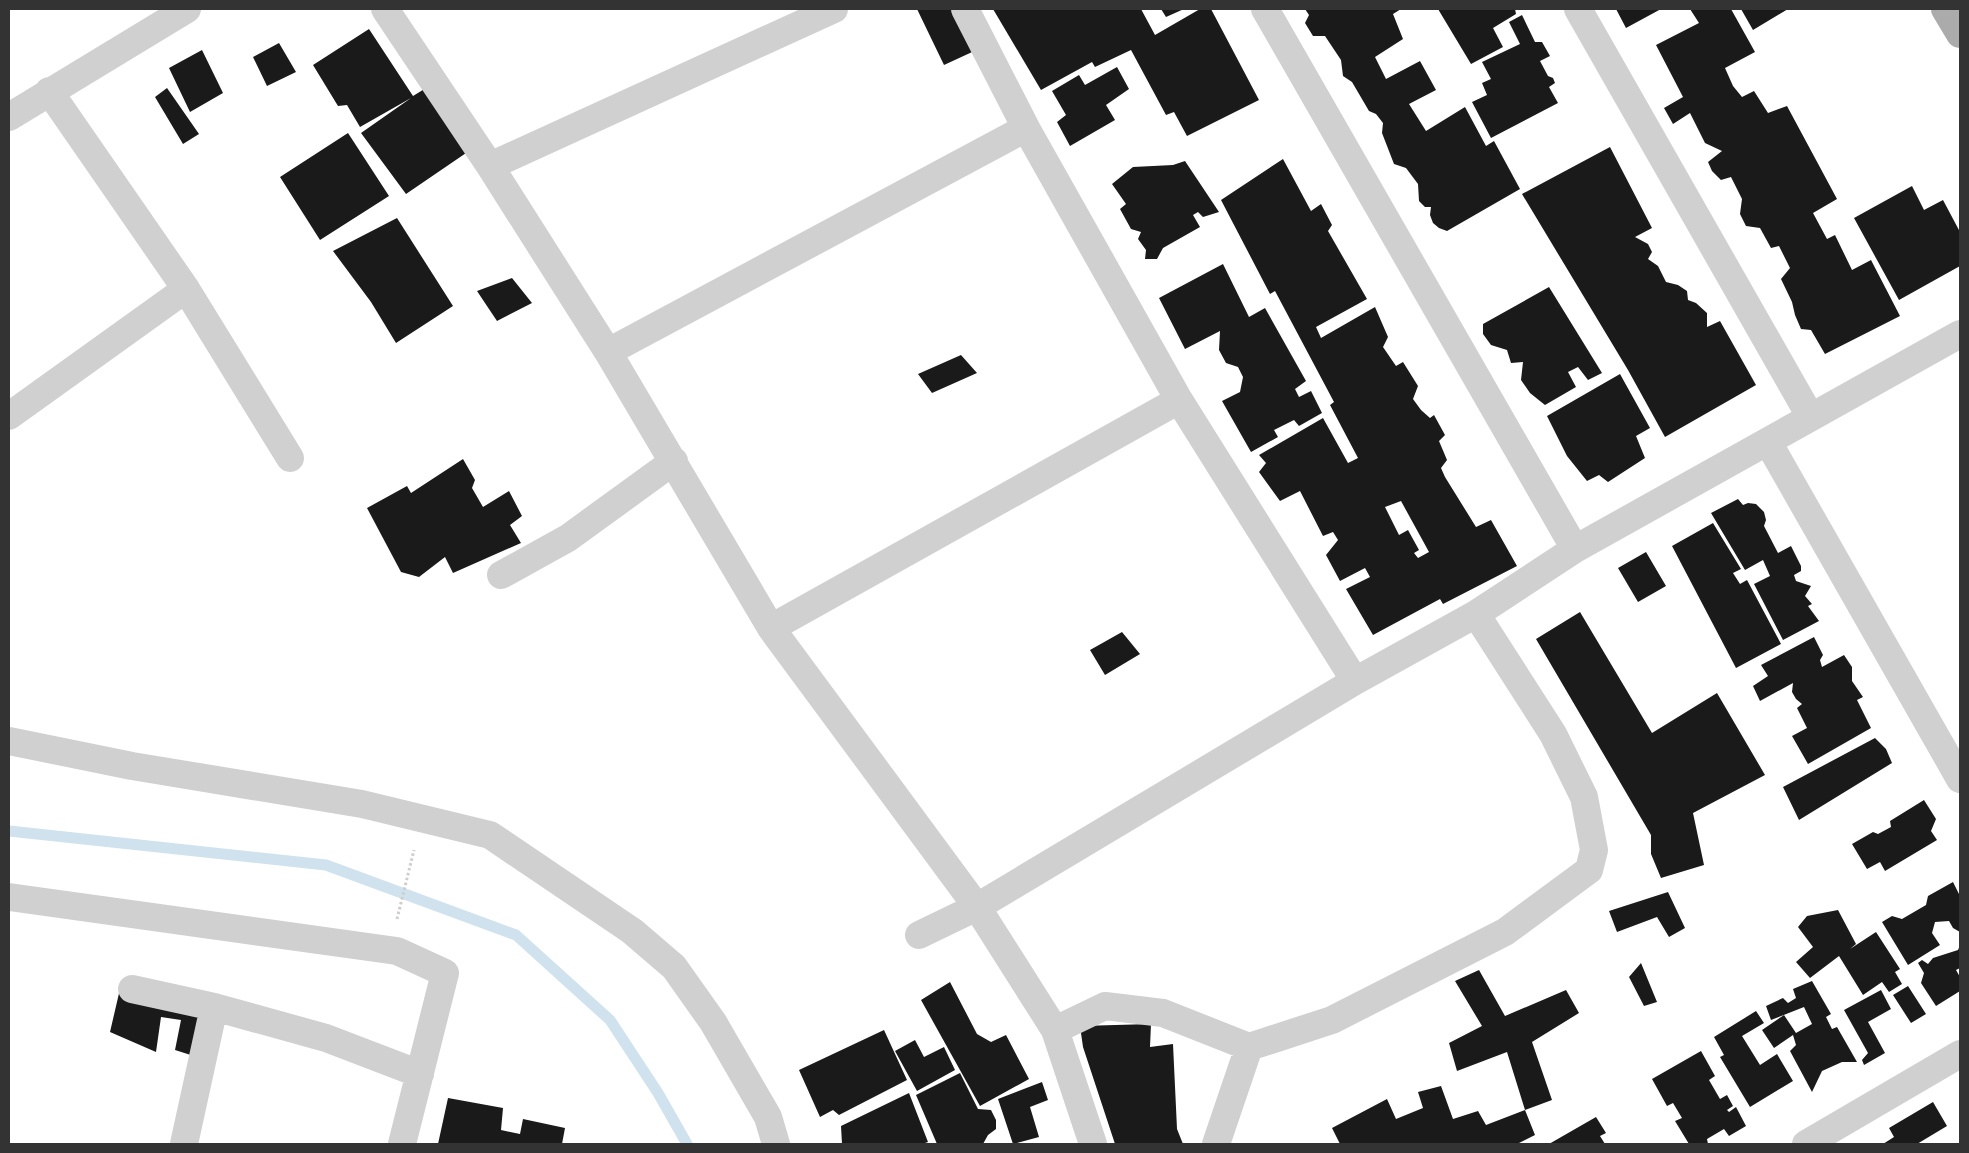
<svg xmlns="http://www.w3.org/2000/svg" width="1969" height="1153" font-family="Ubuntu,sans-serif">
<rect width="100%" height="100%" fill="#fff"/>
<g fill="none" stroke-linecap="round" stroke-linejoin="round">
<path stroke="#cfe2ee" stroke-width="11" d="M9,831l317,34 190,70 94,85 48,73 29,51"/>
</g>
<path fill="#1a1a1a" fill-rule="evenodd" d="M917,9h48l18,38 -39,18z
M993,9h148l14,26 45,-26h11l48,91 -72,36 -13,-24 -8,3 -35,-65 -36,17 -3,-5 -51,28z
M1161,9h23l-18,8z
M1305,9h96l-8,5 10,25 -28,18 11,22 34,-18 16,29 -27,14 17,27 39,-24 21,39 8,-5 26,48 -73,42 -8,-3 -6,-5 -3,-8 1,-8h-6l-6,-6 -1,-17 -12,-16 -12,-4 -12,-31 1,-10 -7,-9 -7,-3 -17,-29 -9,-6 -2,-16 -16,-24h-12l-8,-13 4,-8z
M1438,9h77l1,5 -23,14 10,19 -32,17z
M1616,9h45l-35,19z
M1690,9h41l24,43 -30,16 8,18 9,11 12,-6 14,22 19,-7 50,93 -24,14 14,26 8,-4 17,35 19,-10 29,56 -75,38 -14,-24 -10,-1 -6,-14 -3,-13 -11,-23 9,-11 -11,-22 -8,2 -11,-20 -14,-2 -6,-12 2,-15 -11,-22 -10,3 -9,-9 -4,-9 14,-11 -17,-8 -15,-30 -17,11 -9,-16 19,-11 -27,-52 43,-22z
M1741,9h47l-35,21z
M1522,15l13,27h7l8,14 -10,5 8,15 5,2 2,5 -6,4 9,16 -67,35 -19,-36 15,-7 -5,-12 9,-4 -9,-17 38,-18 -11,-22z
M369,29l44,67 13,-8 43,63 -63,43 -45,-61 50,-35 -51,29 -13,-22 -9,1 -25,-41z
M279,43l17,29 -29,14 -14,-29z
M202,50l21,43 -33,19 -21,-44z
M1117,67l12,22 -23,16 9,15 -45,26 -13,-24 9,-7 -14,-24 27,-16 6,10z
M167,88l32,46 -16,10 -28,-47z
M348,133l41,63 -69,44 -40,-63z
M1610,147l42,81 -17,9 13,7 4,8 -4,7 10,7 8,16 12,3 9,6 1,9 8,3 11,10v14l13,-6 36,64 -91,52 -37,-67 -106,-176z
M1283,159l28,52 10,-7 11,21 -4,6 39,68 -51,28 5,11 54,-31 13,30 -5,10 13,19 7,-4 15,24 -5,13 8,11 9,8 4,-3 11,20 -6,6 8,19 -6,8 4,9 31,50 15,-7 26,46 -74,38 -3,-5 -67,36 -27,-46 24,-12 -5,-9 -25,13 -14,-26 12,-15 -5,-8 -10,4 -23,-45 -20,10 -21,-29 7,-9 -7,-8 64,-37 25,45 10,-5 -28,-53 4,-3 -59,-111 -5,3 -49,-94zM1401,501l28,51 -11,6 -4,-5 5,-3 -11,-20 -9,5 -14,-28z
M1185,161l34,51 -16,5 -5,-5 -5,3 7,12 -37,21 -6,11h-12l1,-9 -8,-11 3,-7 -10,-3 -11,-20 6,-5 -14,-20 21,-17 40,-2z
M1912,186l12,24 19,-10 17,32v34l-61,34 -45,-82z
M397,218l56,88 -57,37 -25,-41 -38,-51z
M1223,264l26,53 16,-9 41,73 -11,8 4,8 12,-6 11,22 -23,13 -5,-6 -20,10 4,7 -27,15 -29,-51 18,-9 3,-15 -5,-10 -12,-4 -7,-13 1,-19 -35,18 -26,-51z
M512,278l20,25 -35,18 -20,-30z
M1549,287l53,86 -14,7 -10,-13 -10,5 8,15 -31,18 -15,-12 -9,-13 2,-18 -12,1 -4,-13 -16,-5 -8,-11v-10z
M961,355l16,18 -45,20 -14,-19z
M1620,374l30,54 -14,8 9,22 -37,24 -9,-7 -12,6 -20,-25 -20,-40z
M463,459l12,21 -3,8 11,19 26,-16 13,25 -12,9 11,18 -68,30 -8,-16 -26,20 -18,-5 -34,-64 40,-22 4,7z
M1738,499l5,6 5,-2 8,1 8,8 2,8 -2,6 14,27 13,-7 10,20v5l-7,4 2,6 15,5 -6,10 7,8 -4,2 11,15 -36,19 -29,-56 16,-8 -7,-16 -18,10 -34,-57z
M1713,523l28,46 -8,4 7,11 7,-4 34,64 -45,24 -64,-122z
M1646,552l20,34 -28,16 -20,-34z
M1580,612l72,121 65,-40 48,82 -72,38 11,52 -43,13 -10,-24v-19l-115,-196z
M1122,632l18,22 -35,21 -15,-25z
M1814,637l9,18 -3,5 2,7 22,-12 8,12v14l11,16 -6,3 14,28 -63,36 -16,-28 15,-8 -10,-20 5,-4 -6,-5 -4,-7 1,-9 -33,18 -7,-15 15,-10 -7,-11z
M1875,738l11,11 6,14 -93,57 -16,-33z
M1924,800l12,19 -5,12 6,9 -52,31 -5,-9 -13,7 -15,-25 21,-12 5,2 13,-7 -1,-6z
M1953,882l7,14v36l-7,-4 -4,-7 -14,1 -3,11 8,12 -32,20 -26,-43 10,-6 10,3 24,-14 2,-9z
M1668,892l17,36 -16,9 -12,-20 -40,15 -8,-21z
M1838,910l18,34 -6,5 26,-17 24,37 -5,3 7,12 -13,8 -7,-10 -19,13 -24,-39 -29,22 -14,-16 17,-15 -15,-20 9,-11z
M1960,945v23l-4,2 4,7v14l-24,15 -15,-23 3,-10 -6,-10 4,-3 6,4 5,-6 25,-8z
M1641,963l16,39 -13,4 -15,-29z
M1479,970l26,46 61,-26 13,23 -47,29 20,58 -27,10 -18,-58 -50,19 -8,-28 33,-17 -27,-45z
M1812,981l19,33 -5,3 6,12 5,-2 20,35h-15l-20,9 -10,21 -22,-41 6,-6 -3,-10 -19,13 -12,-18 22,-15 12,18 16,-9 -8,-17 -33,13 -5,-14 17,-8 5,5 8,-5 -3,-9z
M950,982l27,52 14,8 15,-7 23,44 -49,27 -59,-106z
M1908,986l18,28 -15,9 -18,-28z
M120,989l85,21 -8,47 -22,-7 6,-30 -20,-3 -5,35 -46,-20z
M1881,990l10,19 -23,13 17,31 -21,12 -2,-5 6,-7 -24,-43z
M1756,1011l8,12 -22,13 18,29 17,-11 16,27 -43,26 -30,-50 4,-2 -10,-18z
M1151,1024l-1,23 23,-3 4,85 6,15h-68l-32,-97 -3,-21z
M884,1030l23,50 -68,35 -6,-5 -13,7 -21,-47z
M915,1040l9,17 20,-10 11,23 -38,21 -22,-40z
M1701,1051l14,25 -6,4 11,19 7,-4 6,11 -6,4 2,2 7,-5 10,19 -17,10 -5,-7 -17,10 1,5h-19l-14,-23 7,-3 -9,-15 -6,3 -15,-27z
M960,1073l18,36 13,1 5,10v9l-8,6 -5,9h-46l-21,-49z
M1042,1082l6,18 -18,7 9,30 -26,7 -15,-45z
M1441,1086l12,33 25,-8 8,14 39,-15 10,25 -18,9h-177l-8,-16 55,-29 9,20 27,-11 -5,-16z
M909,1093l19,49 -6,2h-80l-1,-18z
M448,1098l55,10 -2,22 19,4 3,-15 42,9 -3,16h-124z
M1933,1102l14,24 -30,18h-34l11,-7 -5,-9z
M1596,1117l10,16 -6,3 5,8h-56z"/>
<g fill="none" stroke-linecap="round" stroke-linejoin="round">
<path stroke="#cdcdcd" stroke-width="3" stroke-dasharray="2.5 2.5" stroke-linecap="butt" d="M397,919l17,-69"/>
<path stroke="#d0d0d0" stroke-width="28" d="M385,9l105,157 118,186 163,276 206,279 78,123 38,114
M965,9l61,119 153,272 176,281
M1265,9l310,540
M1578,9l232,407
M49,91l137,198 104,169
M9,117l178,-108
M490,166l344,-157
M608,352l418,-224
M9,416l177,-127
M1768,442l192,337
M501,575l67,-37 106,-77
M771,628l408,-228
M9,741l123,25 230,38 128,31 142,96 42,36 39,55 55,95 8,27
M9,897l388,54 48,22 -43,171
M919,935l58,-28 378,-226 121,-67 99,-65 385,-215
M132,989l82,18 112,31 94,36
M1055,1030l50,-24 58,7 86,34
M184,1144l30,-137
M1216,1144l33,-97 83,-27 173,-88 84,-62 5,-20 -10,-53 -31,-63 -77,-120
M1806,1144l154,-90"/>
<path stroke="#ababab" stroke-width="28" d="M1945,9l15,25"/>
</g>
<rect width="1969" height="1153" fill="none" stroke="#333333" stroke-width="20"/>
</svg>
